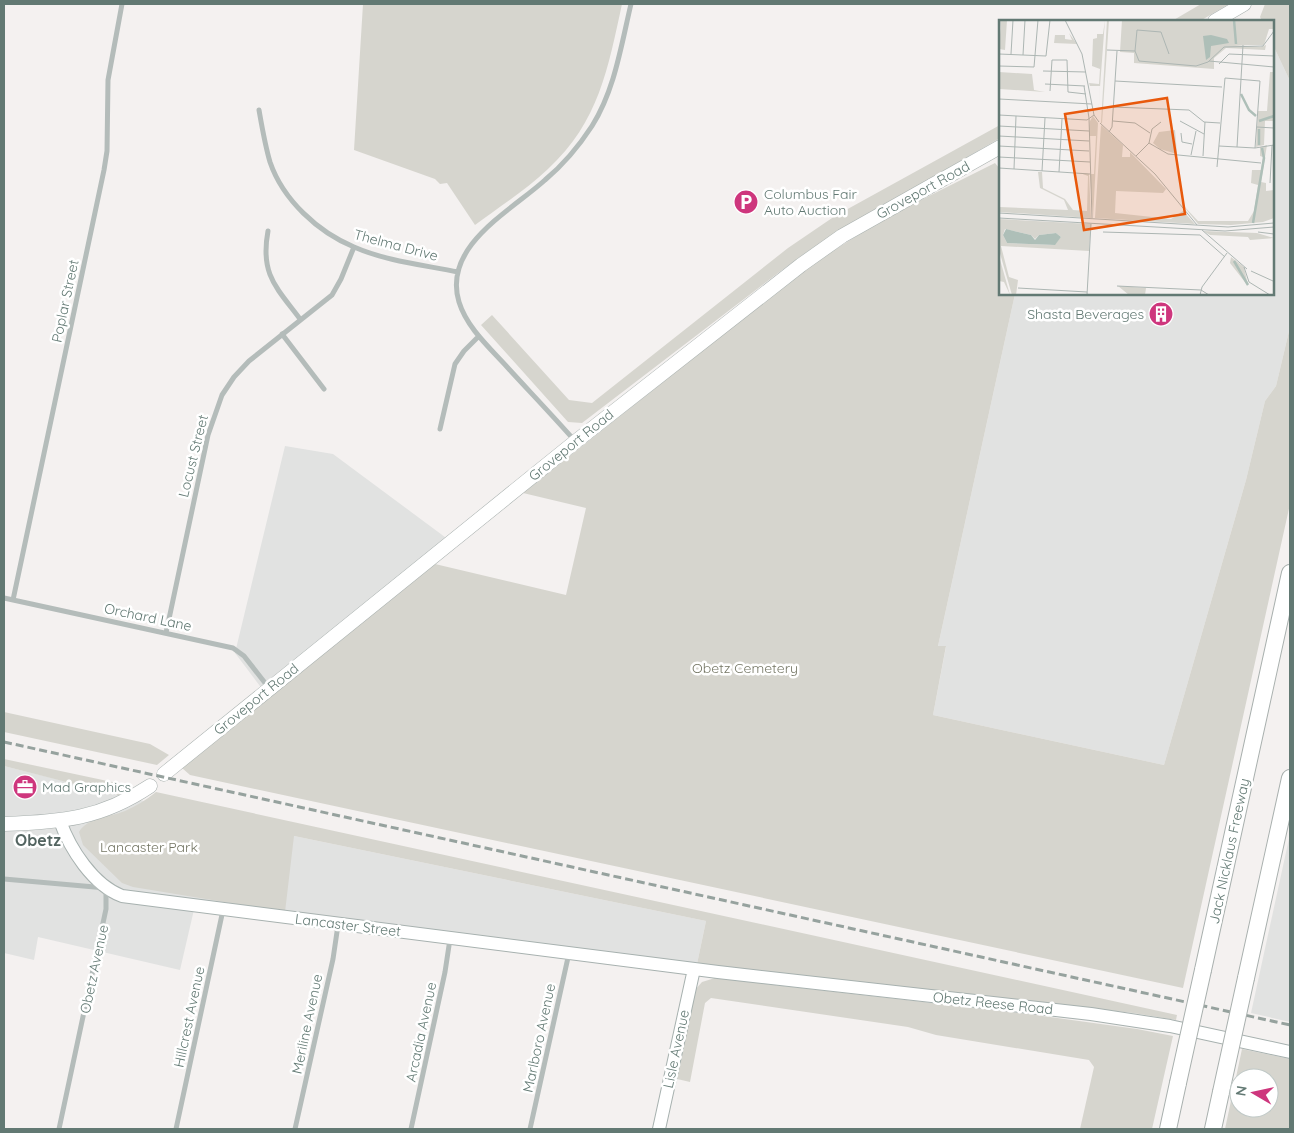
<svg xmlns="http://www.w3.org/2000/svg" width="1294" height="1133" font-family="Quicksand,sans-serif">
<rect width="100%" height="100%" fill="#f4f1f0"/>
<path fill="#e1e2e1" d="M1273,45l17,36v246l-14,59 -11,15 -19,79 -82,285 -231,-50 13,-68 -8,-1 77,-352h258z
M285,446l48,8 124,92 -188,152 -34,-45z
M4,766l140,35 150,35 412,85 -9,43 -501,-63 -16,69 -142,-33 -4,23 -30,-7z
M1290,834v188l-39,-9z"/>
<path fill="#d6d5ce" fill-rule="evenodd" d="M363,4h259c-14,64 -23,118 -74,165 -22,21 -49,38 -73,56l-28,-42 -7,1 -5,-5 -81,-29z
M1201,4h28l-29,17h-28z
M1265,4h25v77l-17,-36v-24h-11l-2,-4z
M1000,125v13l-189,111 -33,24 -196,150 -14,-1 -87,-97 11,-10 77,85 23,3 196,-155 47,-32z
M995,163l5,6v125h15l-77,352h8l-13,69 231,50 82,-285 19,-79 11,-15 14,-59v177l-107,484 -993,-213 -8,-7 253,-204 131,31 20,-87 -63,-15 286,-227 76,-48z
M4,712l146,32 19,11 -12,10 -153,-33z
M4,759l127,27 -10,10 -117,-30z
M156,792l1021,223 -1,5 -43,-7 -436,-49 9,-43 -412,-85 -9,76 -152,-25 -11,-4 -39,-38 -4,-13c9,-15 31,-15 46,-21 11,-5 21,-11 31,-19z
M715,978l306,35 116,16 36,7 -21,93h-72l14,-62 -5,-7 -153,-25 -28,-8 -197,-29 -6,5 -15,79 -17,-4 22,-88 7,-8z
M1242,1049l48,10v70h-65zM1239,1078h30v30h-30z"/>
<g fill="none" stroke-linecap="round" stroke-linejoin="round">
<defs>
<path id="secondary" d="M60,821c10,28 33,64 62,75l596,76 373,42 79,12 120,26
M659,1129l35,-160"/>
<path id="primary" d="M1215,21l29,-17
M164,774l411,-332 226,-177 41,-29 158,-89
M4,824c57,-2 97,-5 146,-38"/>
<path id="highway" d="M1203,970l87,-397
M1246,978l44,-200
M1168,1129l10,-46
M1213,1129l8,-37"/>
</defs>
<use href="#secondary" stroke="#a7b1af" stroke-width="14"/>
<use href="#primary" stroke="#a9b1af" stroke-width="15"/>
<use href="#highway" stroke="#a9b0ae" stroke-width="18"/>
<path stroke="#b4bcba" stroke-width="5" d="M259,110c3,17 6,35 11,52 13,38 48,70 84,85 32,14 70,18 104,25
M268,231c-8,43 8,56 32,88
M282,334l42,55
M440,429l15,-65 9,-13 15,-15
M575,441c-22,-25 -45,-49 -67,-73 -18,-20 -41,-40 -49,-66 -17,-56 52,-91 86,-122 18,-15 34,-34 47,-54 23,-37 29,-80 39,-122
M4,598l229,50 11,8 25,32
M13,600l91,-430 3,-19 1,-71 14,-76
M166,633l42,-198 14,-40 12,-18 15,-16 83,-66 9,-16 13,-32
M4,879l102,9v21l-47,220
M176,1129l47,-219
M295,1129l38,-170 5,-34
M411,1129l34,-157 5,-33
M530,1129l39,-176"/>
<use href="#secondary" stroke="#fff" stroke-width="12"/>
<use href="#primary" stroke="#fff" stroke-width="14"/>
<use href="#highway" stroke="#fff" stroke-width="16"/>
<path stroke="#96a29e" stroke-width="3" stroke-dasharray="8 4" stroke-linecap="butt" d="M4,742l1286,283"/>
<defs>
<path id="highway-bridge" d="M1178,1083l25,-113
M1221,1092l25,-114"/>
</defs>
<use href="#highway-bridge" stroke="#a9b0ae" stroke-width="18" stroke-linecap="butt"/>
<use href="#highway-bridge" stroke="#fff" stroke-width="16"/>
</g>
<defs>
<symbol id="parking-disc" viewBox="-11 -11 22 22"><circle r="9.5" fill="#ce367d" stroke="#fff"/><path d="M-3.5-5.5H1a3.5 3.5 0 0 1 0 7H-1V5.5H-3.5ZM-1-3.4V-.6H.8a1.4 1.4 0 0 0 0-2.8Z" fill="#fff"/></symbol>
<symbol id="building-disc" viewBox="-11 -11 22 22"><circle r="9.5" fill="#ce367d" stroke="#fff"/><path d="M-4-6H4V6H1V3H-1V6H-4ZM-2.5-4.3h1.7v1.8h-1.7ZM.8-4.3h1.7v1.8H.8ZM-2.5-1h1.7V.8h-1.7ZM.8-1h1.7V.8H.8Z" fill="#fff"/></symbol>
<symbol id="office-disc" viewBox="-11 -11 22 22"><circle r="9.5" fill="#ce367d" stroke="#fff"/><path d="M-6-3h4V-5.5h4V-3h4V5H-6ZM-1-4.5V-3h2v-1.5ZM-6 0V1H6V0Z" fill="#fff"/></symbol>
</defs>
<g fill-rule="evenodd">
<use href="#parking-disc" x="732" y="188" width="28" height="28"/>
<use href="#building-disc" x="1147" y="300" width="28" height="28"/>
<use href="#office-disc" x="11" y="773" width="28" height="28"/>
</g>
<g text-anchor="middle" stroke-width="5" stroke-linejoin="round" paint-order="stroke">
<g font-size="14" fill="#627973" stroke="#fff">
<text transform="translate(923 190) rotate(-29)" y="5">Groveport Road</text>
<text transform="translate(396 245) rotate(15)" y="5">Thelma Drive</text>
<text transform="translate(65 301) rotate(-78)" y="5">Poplar Street</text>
<text transform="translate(571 445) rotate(-39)" y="5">Groveport Road</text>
<text transform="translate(193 456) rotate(-76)" y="5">Locust Street</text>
<text transform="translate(148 617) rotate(12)" y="5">Orchard Lane</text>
<text transform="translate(256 699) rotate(-39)" y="5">Groveport Road</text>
<text transform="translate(1229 851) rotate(-78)" y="5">Jack Nicklaus Freeway</text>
<text transform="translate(348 925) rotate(7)" y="5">Lancaster Street</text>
<text transform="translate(94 969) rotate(-78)" y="5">Obetz Avenue</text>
<text transform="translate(993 1003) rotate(6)" y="5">Obetz Reese Road</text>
<text transform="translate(189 1017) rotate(-78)" y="5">Hillcrest Avenue</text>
<text transform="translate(307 1024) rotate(-78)" y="5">Meriline Avenue</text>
<text transform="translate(421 1032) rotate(-78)" y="5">Arcadia Avenue</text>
<text transform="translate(539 1038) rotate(-78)" y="5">Marlboro Avenue</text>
<text transform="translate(676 1049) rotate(-78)" y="5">Lisle Avenue</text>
</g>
<g font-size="14" fill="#627973" stroke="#fff" text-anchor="start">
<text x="764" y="199">Columbus Fair<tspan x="764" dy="16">Auto Auction</tspan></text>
<text x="1144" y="319" text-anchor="end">Shasta Beverages</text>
<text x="42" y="792">Mad Graphics</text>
</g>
<g font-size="14" fill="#747664" stroke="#fff">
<text x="745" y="673">Obetz Cemetery</text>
<text x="149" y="852">Lancaster Park</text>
</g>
<g font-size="16" font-weight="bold" fill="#536460" stroke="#fff">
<text x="38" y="846">Obetz</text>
</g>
</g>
<g transform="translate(999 20)">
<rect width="275" height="275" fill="#f4f1f0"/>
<path d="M2,0h6l-2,30 -6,-1zM106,0l-5,67 -2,34 2,-35h-10l-1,-3 10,1 1,-15 -8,-3 1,-27 4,-1v-4h6zM108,0h2l-7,103h-1zM123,0h152v9h-5l-5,16h-29l25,2 6,-2 -1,5 -39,-2 -12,10v11l-80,-6v-10l-14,-1zM70,13l8,11 -23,-1 1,-8h10v4l7,1zM0,52l33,2 2,16 11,2 -46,-3zM271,52h4v49h-9l-1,24 -8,2 2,-36h9zM94,96l5,7 -5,95 -3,-44h4l2,-38h-7l1,-15zM102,105l22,20 -1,12h8v-5l36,37 -3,4 -47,-2 -1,22 56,6 12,-8 12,13 -100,-6zM176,110l2,24 -17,-5 -7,-6 6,-11zM268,125l-6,37 5,1v8l8,-1v28l-11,4 -32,3 -33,-1 -17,-21 17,18h50l6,-10 4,-26 -7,-2 1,-13h9l2,-13 -3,-1v-9zM39,152h4l1,16 22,11 8,11 14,1 1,-35 -8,-3 9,1 2,44 -92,-6v-5l69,3 -4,-10 -24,-12zM0,199l92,5 -2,27 -88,-5 8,31 9,3 -2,15h-4l-13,-45zM6,209l26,6 4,4 4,-4 17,-2 5,4 -7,8 -47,-2 -4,-8zM204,211l54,2 17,5 -24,2 -2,-3 -38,-2zM0,236l11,39 -6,-13 -5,-1zM232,237l13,10 4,19 -18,-23zM119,266l28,2 -1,7h-16z" fill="#d6d5ce" fill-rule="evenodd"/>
<path d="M212,15l16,4 2,4 -18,3 -1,11 -4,3 -3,-24zM7,209l25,6 4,5 4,-5 17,-2 5,4 -6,8 -48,-2 -4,-8z" fill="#aebfb8"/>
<path fill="none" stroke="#aebfb8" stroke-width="2.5" d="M235,0l2,24M242,74l8,16 7,6M260,101l15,-5M260,109v16M254,203l11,-65 -2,-10M235,241l14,24"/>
<path fill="none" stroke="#adb6b3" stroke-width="1" d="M66,0l17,34 12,61 5,7M0,17l1,-17M108,30l28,1M0,34l47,2 4,-36M12,34l2,-34M170,34l-8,-22 -24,-2 -2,21 4,10 57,5 12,-4 16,-15 39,-1 11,-15M24,35l2,-35M210,41l65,6M220,44l10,-10 45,2M0,46l35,1 4,-47M44,51l43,1M116,61l107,6M46,64l40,2M85,66l5,32 3,100M51,71l2,-31h15l1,32 18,2M0,79l93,5M114,87l76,3 15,12 16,1M0,95l88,5 7,-5M114,101l22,2 15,10M181,101l24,13M101,103l55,51 42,51M0,106l90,5M258,107l17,1M110,112l3,-5 5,-76M182,113l1,9 10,2M0,116l90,5M150,123l3,-14 9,-7M0,126l90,5M220,126l36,2 19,-3M238,127l6,-102M192,135l5,-24M137,136l13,-13 19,11 93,9M204,136l2,-34M0,137l91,5M218,147l8,-89 35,3 -5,67M0,148l91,6M15,149l2,-53M43,151l3,-53M60,152l3,-53M271,163l2,-38M0,193l229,14 46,-4M0,198l226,13 49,-4M203,210l45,39M104,212l97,3 25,22M259,212l16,2M245,247l5,15 21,13M252,251l22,10M118,266l84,4 8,5M19,268l69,4M88,275l4,-71M201,275l2,-8 25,-34"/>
<path fill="#e8590c" fill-opacity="0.15" stroke="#e8590c" stroke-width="2.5" d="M168,78l18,116 -101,16 -19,-116z"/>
<rect width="275" height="275" fill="none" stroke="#627973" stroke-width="2.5"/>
</g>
<rect width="1294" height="1133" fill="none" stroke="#627973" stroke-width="10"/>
<g transform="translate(1254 1093) rotate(279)"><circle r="24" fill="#ffffff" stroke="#c0c9c7"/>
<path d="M0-4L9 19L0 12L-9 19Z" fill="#ce367d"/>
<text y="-8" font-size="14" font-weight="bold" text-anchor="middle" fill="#627973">N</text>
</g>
</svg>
